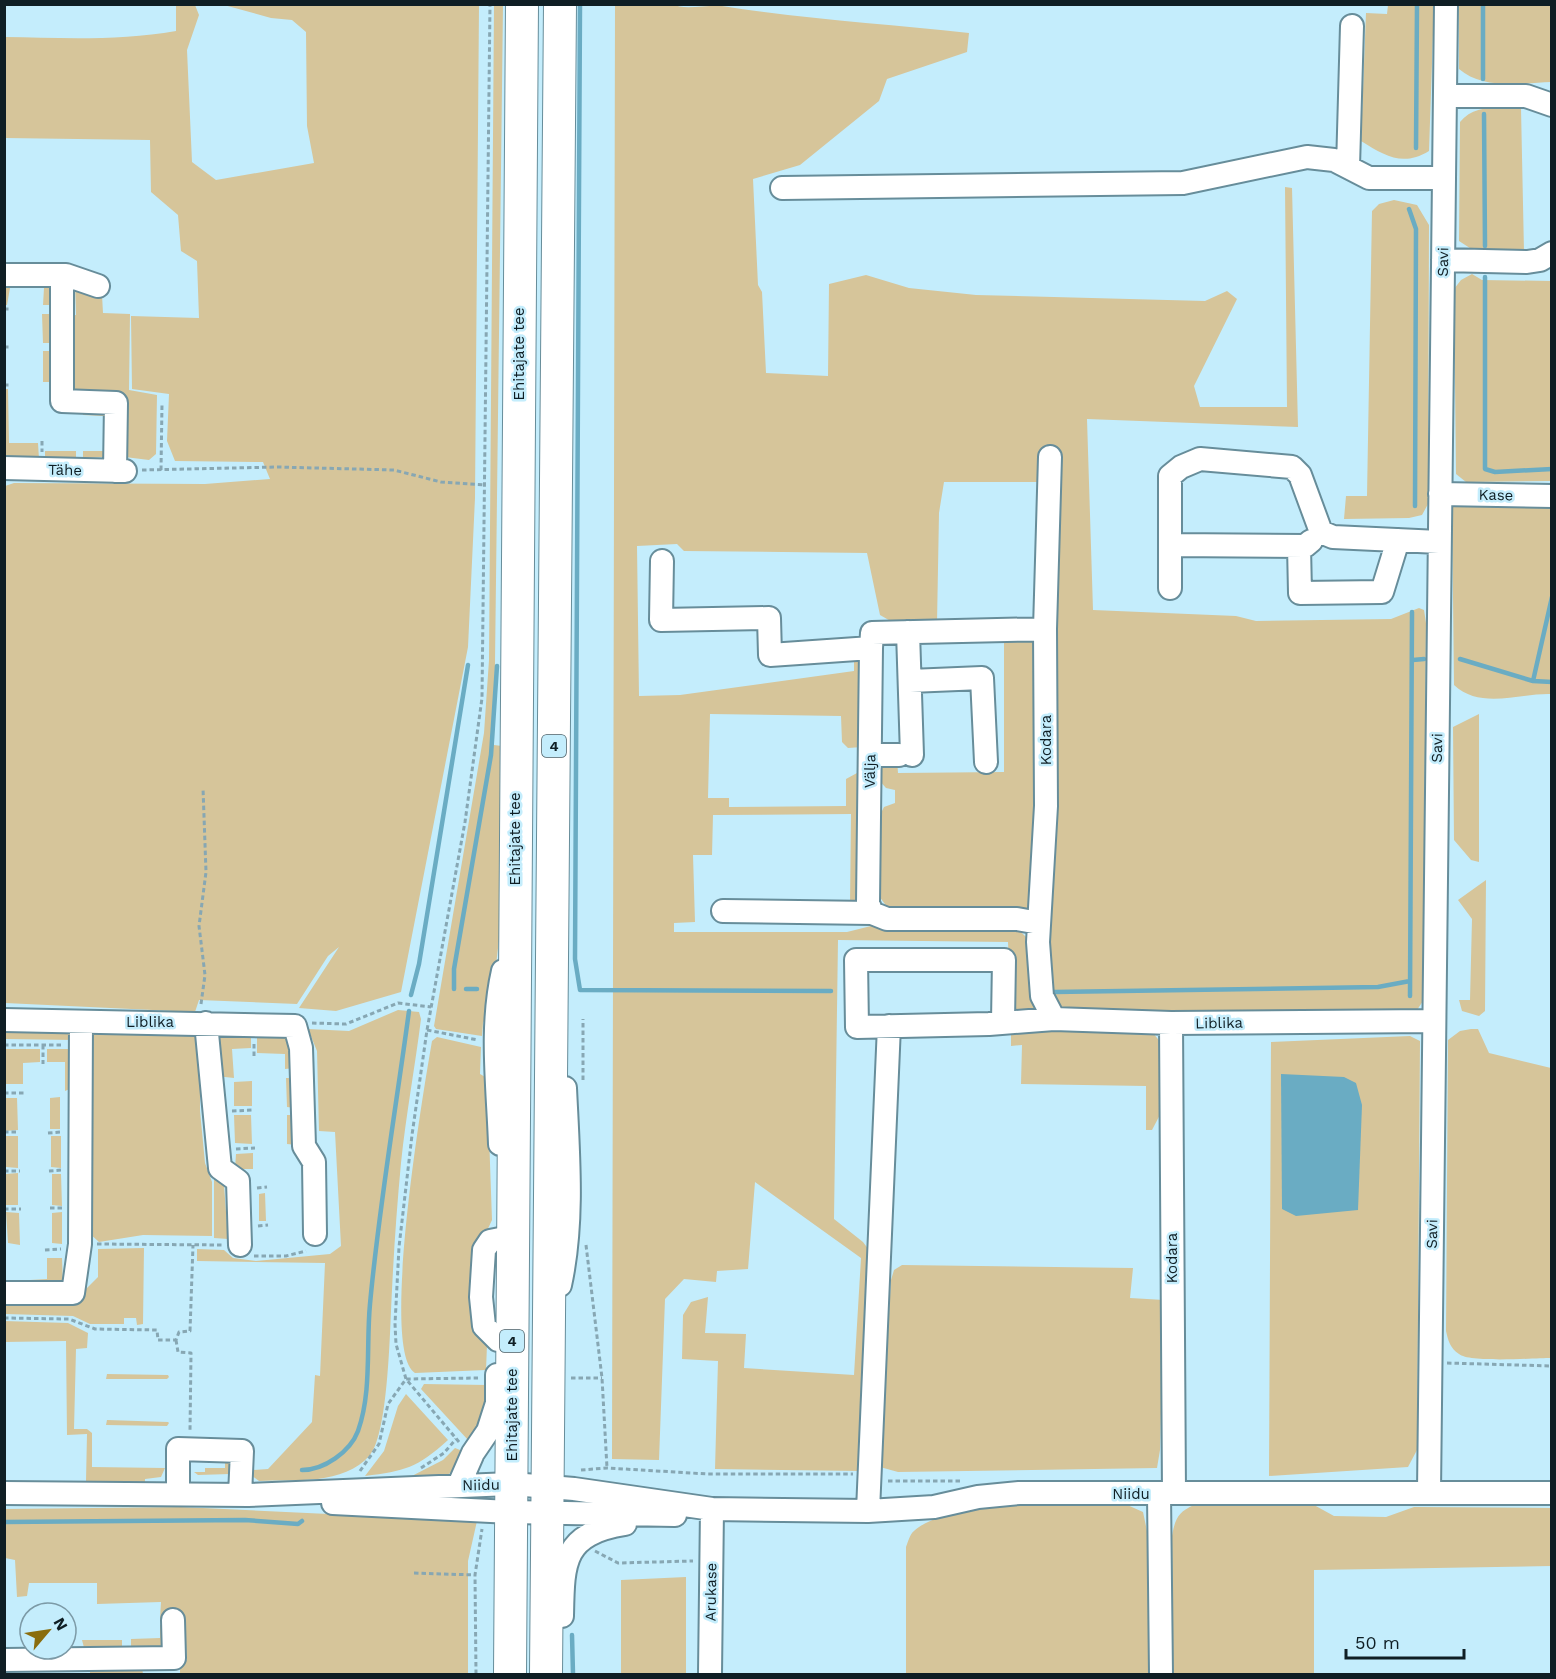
<svg xmlns="http://www.w3.org/2000/svg" width="1556" height="1679" font-family="'Work Sans',sans-serif">
<rect width="100%" height="100%" fill="#c4edfc"/>
<path fill="#d6c59a" d="M673,4c10,7 36,0 49,2 82,13 165,18 247,27l-2,19 -80,27 -8,22 -79,64 -47,14 5,106 4,7 4,81 62,3 1,-92 37,-9 43,13 67,7 229,6 22,-10 10,8 -43,87 6,21h87l-2,-220 7,1 6,239 -211,-8 6,191 143,6 20,5 135,-2 28,-11 5,2 2,13 -3,378 -6,9 -13,2h-336l-12,-10 -8,-24 8,-532 -10,1 -4,35h-98l-5,31 -2,110h-43l-14,-8 -13,-62 -183,-2 -7,-7 -40,2 2,150 41,-1 174,-24v-11h6l2,87 -14,1 -6,-6 -1,-26 -131,-2 -2,84h21v9l117,-1v-27l11,-6 8,3 -4,120 -5,11 -6,-2 1,-91 -138,1 -1,40h-19l2,67 -21,1v9h173l24,-6h134l11,1 13,13 10,70 -28,4 -3,-72 -170,-2 -4,279 29,23 6,8 -8,221 -146,-2 3,-108 -36,-2 1,-44 8,-13 17,-5 -3,36 41,1 -2,34 110,7 7,-117 -106,-76 -7,87 -31,2 -1,11 -32,-3 -19,20 -6,161 -47,-1 3,-1454z
M176,5h19l4,10 -12,35 5,112 24,18 98,-17 -7,-37 -1,-94 -14,-12 -21,-2 -47,-13h255l-4,493 -7,149 -67,345 -65,19 -37,-3 40,-61 -11,9 -31,48 -98,-4 -4,12 -190,-9v-517l9,-3 191,1 65,-5 -7,-17 -88,-1 -8,-20 2,-47 -37,-5 -1,-73 68,2 -2,-57 -16,-10 -3,-36 -27,-23 -1,-52 -145,-2v-101c56,1 115,4 171,-6z
M494,5h9l-9,740 8,1 -2,185 -9,77 -8,15 -1,13 -46,-7 -2,-3 50,-293 5,-73z
M1388,5h46l-5,146c-26,16 -44,5 -68,-10l5,-128 21,1z
M1459,5h92v77c-29,1 -68,8 -92,-13z
M1521,108l3,144h-48l-17,-11 1,-119c15,-18 39,-14 61,-14z
M1394,200l23,5 12,20 -1,279 -6,11 -13,3 -65,1 2,-23h21l5,-285 7,-7z
M1472,274l10,6 69,1v200l-85,1 -10,-8 -2,-185 7,-9z
M75,283l27,12 1,18 27,1 -1,76 28,5 -1,59 -7,6 -24,-3 -2,-62 -49,-1 -8,-12 1,-66 9,-1z
M8,285l43,1 1,19h-9l1,-17h-34l-3,17h-2l-1,-18z
M42,314h9v29h-8z
M43,351h8l-1,31h-7z
M4,389h4l1,54h29l1,16h-30l-4,-3z
M83,411h23l2,43 -5,3 -20,1v-7h20v-35l-20,-1z
M45,451h31v8h-31z
M1458,501l93,1v192c-32,-1 -70,16 -97,-9l-2,-177z
M1004,636l31,5 5,12 -9,260 -137,-3 -7,-3 -8,-11v-79l5,-10 11,-4v-13l-9,-2 -7,-8 1,-13 17,-7 1,13 106,-1z
M1479,714v148l-8,-2 -17,-20 -1,-113z
M1486,880l-1,131 -6,5 -17,-5 -3,-11h11l2,-81 -14,-19z
M398,1010l21,2 2,7c-6,48 -15,96 -20,144 -4,42 -7,85 -9,127 -2,33 -3,142 -22,165 -27,31 -75,24 -111,26l-8,-6 2,-5 15,-1 44,-47 3,-47 5,1 5,-113 -128,-2v-12l27,1 9,8 23,3 74,-7 11,-8 -6,-114 -16,-1 -2,-80 -9,-22 41,2z
M5,1025l62,2 7,13 -68,-1z
M1011,1028l142,5 9,11 1,65 -11,21h-6v-44l-125,-2 1,-39 -11,1z
M1471,1029h7l11,24 62,15v290c-17,0 -81,5 -92,-4 -9,-6 -11,-14 -13,-23l2,-291 12,-9z
M200,1031v80l5,52 7,19v54l-69,-1 -44,7 -11,-10 -3,-199z
M251,1031v17l-19,1 2,29 -18,-2 -3,-40z
M287,1031l8,37 -10,1v-15l-28,-1v-21z
M1410,1036l10,5 -3,409 -9,17 -139,9 2,-434z
M437,1037l44,10 -1,27 7,4 5,142 -14,30 9,95 -1,25 -71,3c-36,-22 9,-285 17,-332z
M5,1049h35v13l-17,1v21h-18z
M47,1049h27l-2,39 -7,3v-29h-18z
M286,1078h10v30l-9,-1z
M252,1081v25h-18v-24z
M60,1097v32h-10v-31z
M6,1098h11l1,32 -13,1z
M234,1115h17l1,29 -17,-1z
M287,1115h9l1,30 -10,-1z
M6,1136h12v32l-12,-1z
M51,1136h10v32l-10,-1z
M253,1153v16h-18l1,-15z
M18,1173v32h-12v-31z
M52,1174h9l1,32 -10,-1z
M214,1177l10,8 4,54 -14,-1z
M265,1193l1,28h-7v-27z
M6,1212l13,1 1,32 -12,-2z
M62,1212v32l-10,-1v-30z
M144,1248l-1,76 -6,1 -1,-7h-12v6h-34l-17,-8 -68,-2v-13l70,-1 23,-23v-28z
M47,1258h15l1,27 -33,5v-10l17,-1z
M902,1265l231,3 -3,30 34,2 -4,150 -3,18 -259,4 -18,-5 11,-187 3,-10z
M4,1321l64,2 20,10 -1,15 -11,1 -2,80h13l5,4v34l73,1 -4,9 -16,2v4l-59,-2 1,-47 -20,1 -1,-94 -61,1z
M107,1374l61,1 1,2 -2,2h-61z
M424,1384l63,1 -2,32 -17,23 -47,-51z
M406,1394l42,46c-31,28 -43,31 -83,36l19,-25 14,-45z
M107,1420l61,2 1,1 -2,3 -61,-1z
M455,1448l10,4 -10,18 -8,5 -41,4 37,-19z
M225,1457h5v17l-32,1 -4,-3h11v-4h20z
M1071,1502l54,2 18,8 4,19 2,143h-243v-127c2,-5 4,-13 8,-16 30,-27 118,-27 157,-29z
M1194,1505h120l20,11 52,1 28,-10 137,1v58l-237,4v104h-141l-1,-138c3,-17 6,-24 22,-31z
M181,1507l296,14 -9,40v113h-288v-10l7,-4 -3,-42 -24,1 1,-17 -64,2v-21h-68l-2,13 -10,1 -2,-37 -10,-2v-49z
M686,1577v97h-65v-94z
M160,1625h5l6,23 -40,6v-15l29,-1z
M82,1640h40v13l-36,2z
M90,1663l52,5 1,6h-53z"/>
<path fill="#6aacc3" d="M1281,1074l63,3 12,6 6,22 -4,105 -62,6 -14,-7z"/>
<g fill="none" stroke-linecap="round" stroke-linejoin="round">
<path stroke="#6aacc3" stroke-width="4.5" d="M580,4l-5,955 5,31 251,1
M1483,79v-75
M1484,114l1,132
M1416,148l1,-144
M1409,209l7,20 -1,277
M1485,277v192l10,3 57,-3
M1460,659l73,22 19,-84
M1413,660l11,-1
M1533,681l19,1
M454,989v-20l37,-214 6,-89
M466,989h11
M1054,992l324,-5 32,-6
M411,995l8,-31 49,-299
M1410,996l2,-384
M302,1470c22,0 48,-18 56,-39 14,-39 8,-86 12,-127 9,-98 26,-196 39,-293
M4,1522l241,-2 53,4 4,-3
M572,1635l1,39"/>
<defs>
<path id="minor" d="M1445,96h81l26,9
M1348,167l4,-141
M782,188l401,-5 124,-26 27,3 35,18h75
M1443,260l84,2 13,-2 12,-7
M4,275h62l32,11
M62,275v126l54,2 -1,68
M1050,457l-5,172 1,177 -8,136 4,54 12,23
M4,468l121,3
M1440,494l112,2
M1170,545l135,1 6,-5
M1299,546l1,47 82,-1 16,-52
M662,561l-1,59 108,-2 1,37 101,-7
M1170,588v-112l11,-9 19,-8 92,8 8,8 21,57 12,5 106,5
M908,632l4,123
M910,681l72,-3 4,84
M870,755h29
M723,911l149,2
M1039,923l-22,-4h-130l-15,-6 -4,-10 3,-255 1,-15 173,-4
M4,1020l291,6 6,22 3,98 10,16 1,72
M1003,1021l1,-61h-148l1,67 132,-3 65,-5 117,4 263,-2
M206,1023l14,145 18,13 2,64
M1171,1023l3,470
M500,1144c-2,-58 -10,-116 3,-173
M560,1285c14,-63 8,-133 5,-197
M4,1293h69l7,-49 1,-222
M498,1340l-14,-14 -3,-29 3,-47 6,-9 10,-2
M459,1485l14,-32 15,-22 9,-28v-28
M1429,1492l17,-1488
M4,1493l244,2 264,-11 62,5 138,20 156,2 66,-4 44,-10 41,-4h533
M178,1494v-45l64,2 -2,44
M1159,1494l2,180
M333,1503l178,9 164,3
M868,1511l21,-485
M562,1616c1,-55 1,-82 63,-92
M4,1660l170,-2 -1,-38
M710,1674l2,-165"/>
<path id="highway" d="M510,1674l12,-1670
M546,1674l14,-1670"/>
</defs>
<use href="#minor" stroke="#678d9a" stroke-width="26"/>
<use href="#highway" stroke="#678d9a" stroke-width="34"/>
<path stroke="#87a7b3" stroke-width="3" stroke-dasharray="4.5 3" stroke-linecap="butt" d="M4,309h7
M4,347h7
M4,385h7
M42,441v11
M142,470l135,-3 117,3 47,12 44,3
M161,470l1,-66
M201,1004l4,-29 -6,-49 7,-54 -3,-84
M312,1023l34,1 52,-21 33,4
M427,1030l51,10
M254,1044v13
M4,1045h59
M43,1045v19
M583,1080v-61
M4,1093h21
M232,1111l22,-1
M4,1132h15
M48,1133l13,-1
M236,1149l19,-1
M4,1171h16
M49,1171l13,-1
M257,1188l10,-1
M50,1208h13
M4,1209h17
M258,1226l10,-1
M97,1244l126,1
M586,1245l16,133 5,90
M45,1250l16,-1
M254,1256h32l20,-5
M4,1318l65,1 26,10 62,1 1,10h18l3,-8 11,-1 3,-86
M176,1340l2,12 13,1 -1,78
M1447,1363l105,3
M571,1378h31
M459,1442l-53,-63 -10,-35 -1,-20 4,-77 13,-112 15,-105 38,-208 17,-124 8,-694
M421,1468l23,-15 12,-14
M581,1470l26,-2 101,6h145
M360,1471l19,-27 9,-40 18,-25 72,-1
M888,1481h72
M595,1551l23,12 75,-2
M414,1573l61,2
M476,1674l-1,-99 7,-46"/>
<use href="#minor" stroke="#fff" stroke-width="22"/>
<use href="#highway" stroke="#fff" stroke-width="32"/>
</g>
<g text-anchor="middle" stroke-width="5" stroke-linejoin="round" paint-order="stroke">
<g fill="#c4edfc" stroke="#455c65" stroke-width="1.5">
<rect x="542" y="735" width="24" height="22" rx="4.5"/>
<rect x="500" y="1330" width="24" height="22" rx="4.5"/>
</g>
<g font-size="14" font-weight="bold" fill="#0f1e24">
<text x="554" y="751">4</text>
<text x="512" y="1346">4</text>
</g>
<g font-size="15" fill="#0f1e24" stroke="#c4edfc">
<text transform="translate(1443 262) rotate(-89)" y="5">Savi</text>
<text transform="translate(519 354) rotate(-90)" y="5">Ehitajate tee</text>
<text transform="translate(65 470) rotate(1)" y="5">Tähe</text>
<text transform="translate(1496 495) rotate(1)" y="5">Kase</text>
<text transform="translate(1046 740) rotate(-90)" y="5">Kodara</text>
<text transform="translate(1437 748) rotate(-89)" y="5">Savi</text>
<text transform="translate(870 771) rotate(-89)" y="5">Välja</text>
<text transform="translate(515 839) rotate(-90)" y="5">Ehitajate tee</text>
<text x="150" y="1027">Liblika</text>
<text transform="translate(1219 1023) rotate(-1)" y="5">Liblika</text>
<text transform="translate(1432 1234) rotate(-89)" y="5">Savi</text>
<text transform="translate(1172 1258) rotate(-90)" y="5">Kodara</text>
<text transform="translate(512 1415) rotate(-90)" y="5">Ehitajate tee</text>
<text transform="translate(481 1485) rotate(-1)" y="5">Niidu</text>
<text x="1131" y="1499">Niidu</text>
<text transform="translate(711 1592) rotate(-89)" y="5">Arukase</text>
</g>
</g>
<rect width="1556" height="1679" fill="none" stroke="#0f1e24" stroke-width="12"/>
<g transform="translate(48 1631) rotate(61)"><circle r="28" fill="#c4edfc" stroke="#7c9aa6" stroke-width="1.5"/>
<path d="M0-4.5L10 22L0 15L-10 22Z" fill="#8a6d0d"/>
<text y="-9" font-size="16" font-weight="bold" text-anchor="middle" fill="#0f1e24">N</text>
</g>
<path d="M1346 1649v9h118v-9" fill="none" stroke="#0f1e24" stroke-width="3"/>
<text x="1355" y="1649" font-size="18" fill="#0f1e24" stroke="#c4edfc" stroke-width="4.5" paint-order="stroke">50 m</text>
</svg>
